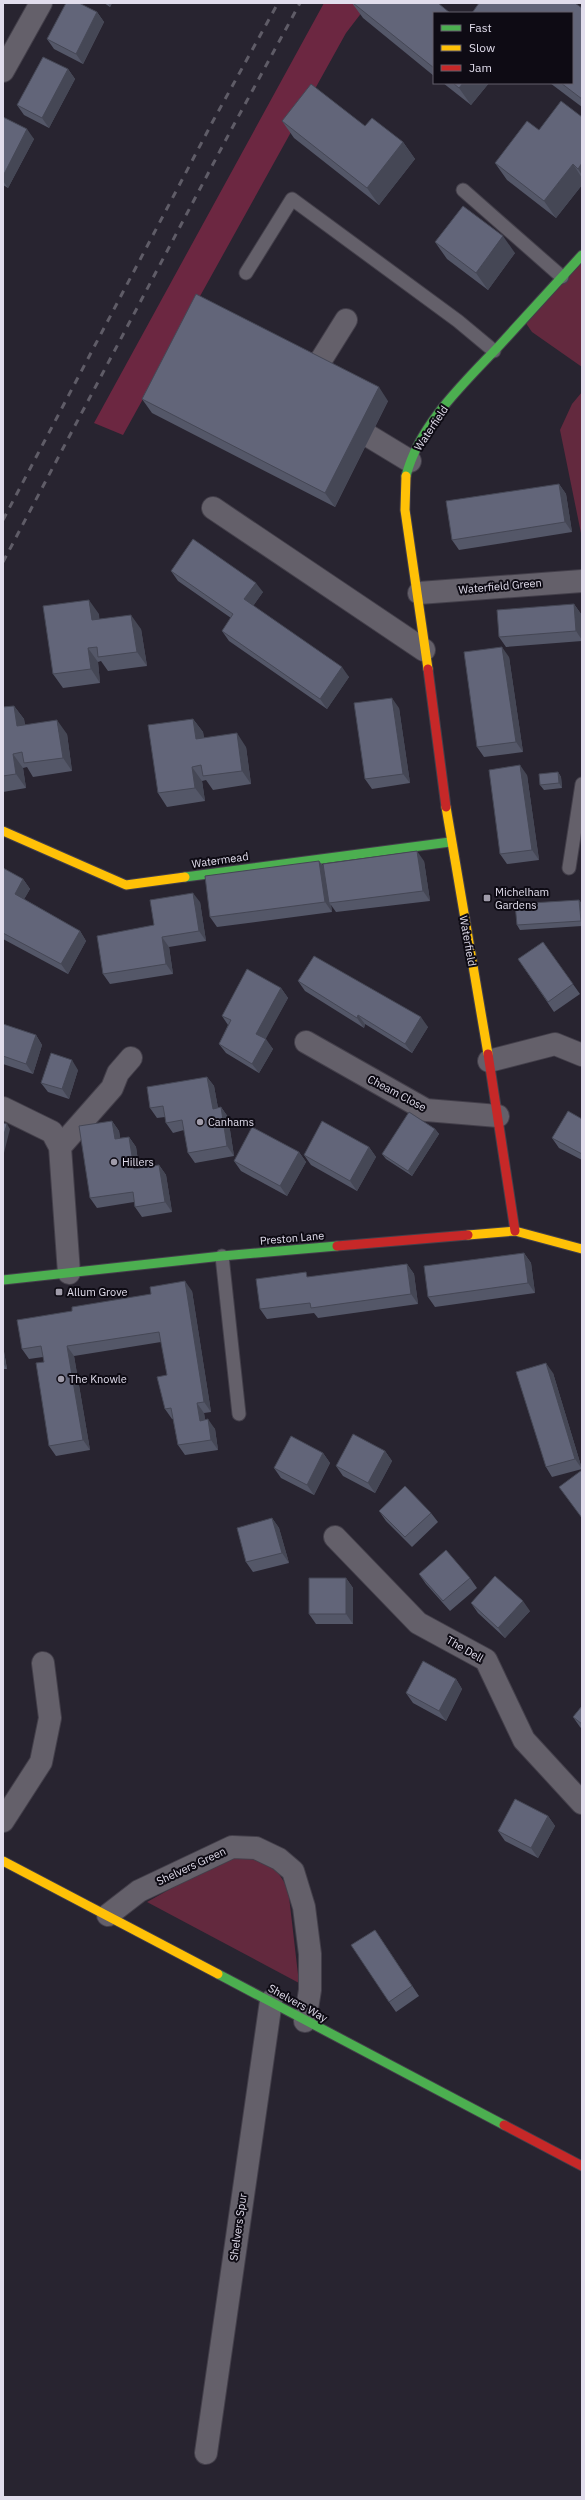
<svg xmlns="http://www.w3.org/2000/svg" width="585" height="2500" font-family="'IBM Plex Sans',sans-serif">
<rect width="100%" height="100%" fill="#282430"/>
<path fill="#63293e" d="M582,255v112l-50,-35 -9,-13z
M582,392v146l-22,-108 12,-26z
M231,1855l27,4 19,12 11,17 11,95 -152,-81z"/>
<path fill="#6c2741" d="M324,3h45l-23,30 -223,402 -29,-12z"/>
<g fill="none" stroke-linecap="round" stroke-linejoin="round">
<defs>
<path id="lane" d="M463,190l99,87
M246,273l46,-74 166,122 36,30
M569,868l13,-84
M222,1256l17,158"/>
<path id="street" d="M3,71l38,-68
M308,384l3,-8 35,-56
M344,421l66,40
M213,508l211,142
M419,593l163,-12
M306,1042l120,68 72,6
M489,1061l66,-17 27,11
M3,1108l49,24 8,15 9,126
M60,1147l52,-59 6,-15 13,-15
M335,1537l83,86 68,37 38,80 58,63
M3,1821l38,-59 9,-44 -7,-55
M108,1915l31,-24 93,-44 24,1 23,11 14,12 11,36 6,47v36l-5,31
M206,2453l65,-452"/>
<path id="fast" d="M406,476c13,-51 57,-92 92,-129 28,-31 56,-61 84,-92
M185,877l265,-35
M3,1280l219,-24 115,-10
M218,1974l286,151"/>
<path id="slow" d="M406,476l-1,34 23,159
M446,807l42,247
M3,831l123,54 59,-8
M468,1235l47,-4 67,18
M3,1861l215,113"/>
<path id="jam" d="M428,669l18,138
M488,1054l27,177
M337,1246l131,-11
M504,2125l78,41"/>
</defs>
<use href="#lane" stroke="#433f4a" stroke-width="15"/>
<use href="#street" stroke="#433f4a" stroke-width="24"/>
<use href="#fast" stroke="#433f4a" stroke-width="11"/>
<use href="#slow" stroke="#433f4a" stroke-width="11"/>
<use href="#jam" stroke="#433f4a" stroke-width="11"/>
<use href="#lane" stroke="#64606a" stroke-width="13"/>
<use href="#street" stroke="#64606a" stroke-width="22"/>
<use href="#fast" stroke="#4caf50" stroke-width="9"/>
<use href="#slow" stroke="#ffc107" stroke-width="9"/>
<use href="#jam" stroke="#c62828" stroke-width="9"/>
<path stroke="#5f5c67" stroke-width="3" stroke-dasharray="7 7" stroke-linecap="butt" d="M3,520l210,-399 65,-118
M3,562l228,-432 69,-127"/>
</g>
<path fill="#545768" d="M104,3h8l-2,4z
M352,3h86l-4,10v63l-71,-58z
M582,8v99l-32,-24h22z
M97,12l7,10 -21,42 -29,-15 -7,-10z
M68,69l7,10 -26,49 -25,-13 -7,-10z
M443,83h46l-18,22z
M3,117l31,22 -26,49 -5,-3z
M582,117v68l-26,33 -49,-38 -12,-17 44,-33z
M282,121l83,5 38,16 12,17 -36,46 -85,-67z
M435,242l80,11 -27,37 -41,-31z
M142,399l246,2 -53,106 -183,-94z
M559,484l7,10 6,38 -113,18 -7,-10z
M171,571l92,21 -10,14 96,71 -22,32 -98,-68 -7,-10 9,-13 -53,-37z
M574,604l7,10 1,27 -76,6 -7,-10z
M99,614v5l42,10 6,37 -39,5 -7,-10 -3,1 2,21 -37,5 -10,-14z
M509,657l14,95 -39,5 -7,-10z
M14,706l10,13 1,6 42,9 5,37 -39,6 -6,-10 -4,1 3,20 -23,4v-85z
M399,708l11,75 -38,6 -7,-10z
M193,719l10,13 1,6 42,9 5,37 -38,6 -7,-10 -4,1 3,20 -38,6 -9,-14z
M558,772l3,5 1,11 -18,2 -4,-5z
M527,775l12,85 -32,4 -7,-10z
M319,861l5,6 100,-6 6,40 -94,11 -5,-7 1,7 -115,15 -7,-10z
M3,868l20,11 7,10 -6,10 56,32 6,10 -18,33 -65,-35z
M579,900l3,4v22l-62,4 -3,-5z
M200,902l6,39 -37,6 4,27 -63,10 -7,-10 51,-49z
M543,942l37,52 -26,18 -36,-53z
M298,981l130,46 -16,26 -47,-29 -1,4 -59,-37z
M281,988l7,10 -23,41 8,10 -14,24 -33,-20 -7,-9 9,-19 -6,-9z
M3,1024l33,11 6,10 -9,29 -30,-10z
M78,1070l-9,29 -21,-7 -7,-9z
M207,1077l7,9 4,22 3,-1 7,10 6,39 -39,7 -7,-10 -4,-23 -11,3 -7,-10 -1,-6 -8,1 -7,-10z
M582,1119v41l-23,-12 -7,-10z
M112,1121l7,10 1,7 9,-1 7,10 3,21 20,-3 7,10 6,37 -30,5 -7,-10 -1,-5 -37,6 -7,-10z
M435,1129l4,5 -27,42 -26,-17 -4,-5z
M369,1147l7,10 -19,34 -46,-26 -7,-10z
M299,1152l7,10 -19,34 -46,-25 -7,-10z
M524,1253l7,10 4,30 -100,14 -7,-10z
M407,1264l7,10 4,30 -100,14 -4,-5 -47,6 -7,-10 49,-32z
M192,1291l19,121 -7,1 1,7 10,9 3,21 -33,5 -7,-10 -5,-26h-1l-7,-10 2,-34 -6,-33 -87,14 16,94 -34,6 -7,-10 -5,-84 -1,-5 -14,2 -7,-10 50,-38z
M3,1346l4,23h-4z
M553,1373l29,96 -30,8 -6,-10z
M385,1451l7,10 -17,32 -32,-17 -7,-10z
M323,1453l7,10 -16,32 -33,-17 -7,-10z
M379,1511l52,2 7,9 -26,25 -26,-26z
M272,1518l7,10 10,35 -36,9 -7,-10z
M419,1574l51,4 7,10 -27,23 -24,-27z
M346,1578l7,10v36h-37l-7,-10z
M471,1603l59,8 -25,27 -27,-25z
M456,1679l6,10 -16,32 -33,-18 -7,-10z
M582,1706v23l-2,-2 -7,-10z
M548,1816l7,10 -17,32 -33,-17 -7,-10z
M375,1930l44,66 -23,16 -7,-10z"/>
<path fill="#454755" d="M108,3h4l-2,4z
M97,12l7,10 -21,42 -7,-10z
M68,69l7,10 -26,49 -7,-10z
M463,83h26l-18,22 -12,-17z
M27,129l7,10 -26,49 -5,-7v-5z
M403,142l12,17 -36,46 -12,-17z
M582,163v12l-4,-6z
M573,164l9,14v7l-26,33 -12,-17z
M503,236l12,17 -27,37 -12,-17z
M379,387l9,14 -53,106 -10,-14z
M559,484l7,10 6,38 -7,-10z
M256,583l7,9 -12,17 -7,-10z
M89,600l10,14 2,20 -9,-14z
M574,604l7,10 1,26 -6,-9z
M131,615l10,14 6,37 -10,-14z
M502,647l7,10 14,95 -7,-10z
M88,648l10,14 2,21 -9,-14z
M342,667l7,10 -22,32 -7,-10z
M392,698l7,10 11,75 -7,-9z
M14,706l10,13 3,21 -10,-14z
M193,719l10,13 3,21 -10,-14z
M57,720l10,14 5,37 -9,-13z
M237,733l9,14 5,37 -9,-13z
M13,754l10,14 3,20 -10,-14z
M520,765l7,10 12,85 -7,-10z
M192,767l10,14 3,20 -10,-13z
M558,772l3,5 1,11 -3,-5z
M417,851l7,10 6,40 -7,-10z
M319,861l7,10 3,32 2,2 1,7 -7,-10z
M23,879l7,10 -8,14 -7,-9z
M193,893l7,9 6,39 -7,-10z
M579,900l3,4v19l-1,-2z
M80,931l6,10 -18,33 -7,-10z
M162,937l7,10 4,27 -7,-10z
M281,988l7,10 -25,46 -7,-10z
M358,1015l7,9 -1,4 -7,-10z
M421,1017l7,10 -16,26 -7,-9z
M36,1035l6,10 -9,29 -7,-10z
M266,1039l7,10 -14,24 -7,-9z
M72,1060l6,10 -9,29 -7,-10z
M207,1077l7,9 6,33 -7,-10z
M221,1107l7,10 6,39 -7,-10z
M112,1121l7,10 3,18 -7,-10z
M7,1124l3,5 -7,28v-19z
M435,1129l4,5 -27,42 -4,-5z
M129,1137l7,10 5,32 -7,-10z
M369,1147l7,10 -19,34 -7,-10z
M299,1152l7,10 -19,34 -7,-10z
M159,1165l7,10 6,37 -7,-10z
M524,1253l7,10 4,30 -7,-10z
M407,1264l7,10 4,30 -7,-10z
M185,1281l7,10 19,121 -7,-10z
M3,1346l4,23 -4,-6z
M67,1346l7,10 16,94 -7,-10z
M546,1363l7,10 29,96 -7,-10z
M197,1403l7,10 3,17 -7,-9z
M208,1419l7,10 3,21 -7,-10z
M385,1451l7,10 -17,32 -7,-10z
M323,1453l7,10 -16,32 -7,-10z
M272,1518l7,10 10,35 -7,-10z
M346,1578l7,10v36l-7,-10z
M523,1601l7,10 -25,27 -7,-10z
M456,1679l6,10 -16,32 -7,-10z
M548,1816l7,10 -17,32 -7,-10z"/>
<path fill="#626579" stroke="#454755" d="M66,3h13l18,9 -21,42 -29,-15z
M353,3h85l12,10h-16v55z
M479,3h96l7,5v91l-21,-16h11v-70h-100z
M43,57l25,12 -26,49 -25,-13z
M453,83h10l-4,5z
M311,84l54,42 7,-8 31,24 -36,46 -85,-67z
M561,101l21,16v46l-4,6 -5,-5 -29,37 -49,-38 32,-42 12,9z
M3,117l24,12 -24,47z
M463,206l40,30 -27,37 -41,-31z
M196,294l183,93 -54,106 -183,-94z
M559,484l6,38 -113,18 -6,-39z
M193,539l63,44 -12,16 98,68 -22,32 -98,-68 11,-17 -62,-43z
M89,600l3,20 39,-5 6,37 -39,5 -1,-10 -9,1 3,21 -38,5 -10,-68z
M574,604l2,27 -77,6 -2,-27z
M502,647l14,95 -39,5 -13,-95z
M392,698l11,76 -38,5 -11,-76z
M14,706l3,20 40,-6 6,38 -39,5 -2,-11 -9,2 3,20 -13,2v-69z
M193,719l3,20 41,-6 5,38 -39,5 -2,-11 -9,2 3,21 -37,5 -10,-68z
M520,765l12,85 -32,4 -11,-84z
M558,772l1,11 -19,2 -1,-11z
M417,851l6,40 -94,12 -6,-39z
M319,861l6,41 -115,15 -5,-41z
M3,868l20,11 -8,15 65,37 -19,33 -58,-31z
M193,893l6,38 -37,6 4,27 -63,10 -6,-38 57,-11 -4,-25z
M579,900l2,21 -64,4 -2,-21z
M543,942l30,42 -25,18 -30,-43z
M314,956l107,61 -16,27 -47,-29 -1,3 -59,-37z
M247,969l34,19 -25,46 10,5 -14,25 -33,-20 12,-24 -9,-4z
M3,1024l33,11 -10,29 -23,-8z
M51,1053l21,7 -10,29 -21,-6z
M207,1077l6,32 8,-2 6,39 -39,7 -6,-33 -16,3 -3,-17 -13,2 -3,-21z
M568,1111l14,8v35l-30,-16z
M409,1112l26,17 -27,42 -26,-17z
M112,1121l3,18 14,-2 5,32 25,-4 6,37 -30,5 -2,-15 -43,6 -11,-72z
M322,1121l47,26 -19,34 -46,-26z
M3,1123l4,1 -4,14z
M252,1127l47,25 -19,34 -46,-25z
M524,1253l4,30 -100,14 -4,-31z
M407,1264l4,30 -100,14 -1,-5 -50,6 -4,-30 50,-7 1,5z
M185,1281l19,121 -7,1 3,18 8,-2 3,21 -33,5 -7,-37 -6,1 -8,-32 10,-2 -8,-43 -92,14 16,94 -34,6 -13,-83 8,-1 -3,-16 -19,3 -5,-29 55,-9v-4l79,-13 -1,-7z
M546,1363l29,96 -29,8 -30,-95z
M353,1434l32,17 -17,32 -32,-17z
M291,1436l32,17 -16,32 -33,-17z
M582,1470v48l-23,-31z
M405,1486l26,27 -26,24 -26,-26z
M272,1518l10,35 -36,9 -9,-34z
M446,1550l24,28 -27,23 -24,-27z
M495,1576l28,25 -25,27 -27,-25z
M309,1578h37v36h-37z
M423,1661l33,18 -17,32 -33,-18z
M582,1706v18l-9,-7z
M515,1799l33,17 -17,32 -33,-17z
M375,1930l37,56 -23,16 -38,-57z"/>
<g fill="#a09caa" stroke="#0e0b14" stroke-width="1.5">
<rect x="483" y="894" width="8" height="8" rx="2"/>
<circle cx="200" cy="1122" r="4"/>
<circle cx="114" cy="1162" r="4"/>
<rect x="55" y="1288" width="8" height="8" rx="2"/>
<circle cx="61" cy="1379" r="4"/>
</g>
<g text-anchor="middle" stroke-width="4" stroke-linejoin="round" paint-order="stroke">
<g font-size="11" fill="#e1ddec" stroke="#0e0b14">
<text transform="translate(431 428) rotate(-56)" y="4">Waterfield</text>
<text transform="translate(500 586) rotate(-5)" y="4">Waterfield Green</text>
<text transform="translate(220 860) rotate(-8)" y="4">Watermead</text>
<text transform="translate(468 941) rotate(80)" y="4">Waterfield</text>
<text transform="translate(397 1093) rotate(28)" y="4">Cheam Close</text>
<text transform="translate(292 1238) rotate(-5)" y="4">Preston Lane</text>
<text transform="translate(465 1649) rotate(30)" y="4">The Dell</text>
<text transform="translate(191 1866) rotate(-25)" y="4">Shelvers Green</text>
<text transform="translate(298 2003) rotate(29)" y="4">Shelvers Way</text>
<text transform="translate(238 2227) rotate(-82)" y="4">Shelvers Spur</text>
</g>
<g font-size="11" fill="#e1ddec" stroke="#0e0b14" text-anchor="start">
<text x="495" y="896">Michelham<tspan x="495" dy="13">Gardens</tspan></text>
<text x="208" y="1126">Canhams</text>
<text x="122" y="1166">Hillers</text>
<text x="67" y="1296">Allum Grove</text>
<text x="69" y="1383">The Knowle</text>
</g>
</g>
<rect width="585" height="2500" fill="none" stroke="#e1ddec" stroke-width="8"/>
<rect x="433" y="12" width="140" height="72" fill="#0e0b14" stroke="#625f6a"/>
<rect x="441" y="25" width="20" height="6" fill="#4caf50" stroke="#625f6a"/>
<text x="469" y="32" font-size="12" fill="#e1ddec">Fast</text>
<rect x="441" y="45" width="20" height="6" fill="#ffc107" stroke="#625f6a"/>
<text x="469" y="52" font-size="12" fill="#e1ddec">Slow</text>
<rect x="441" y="65" width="20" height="6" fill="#c62828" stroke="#625f6a"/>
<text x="469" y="72" font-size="12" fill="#e1ddec">Jam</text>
</svg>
